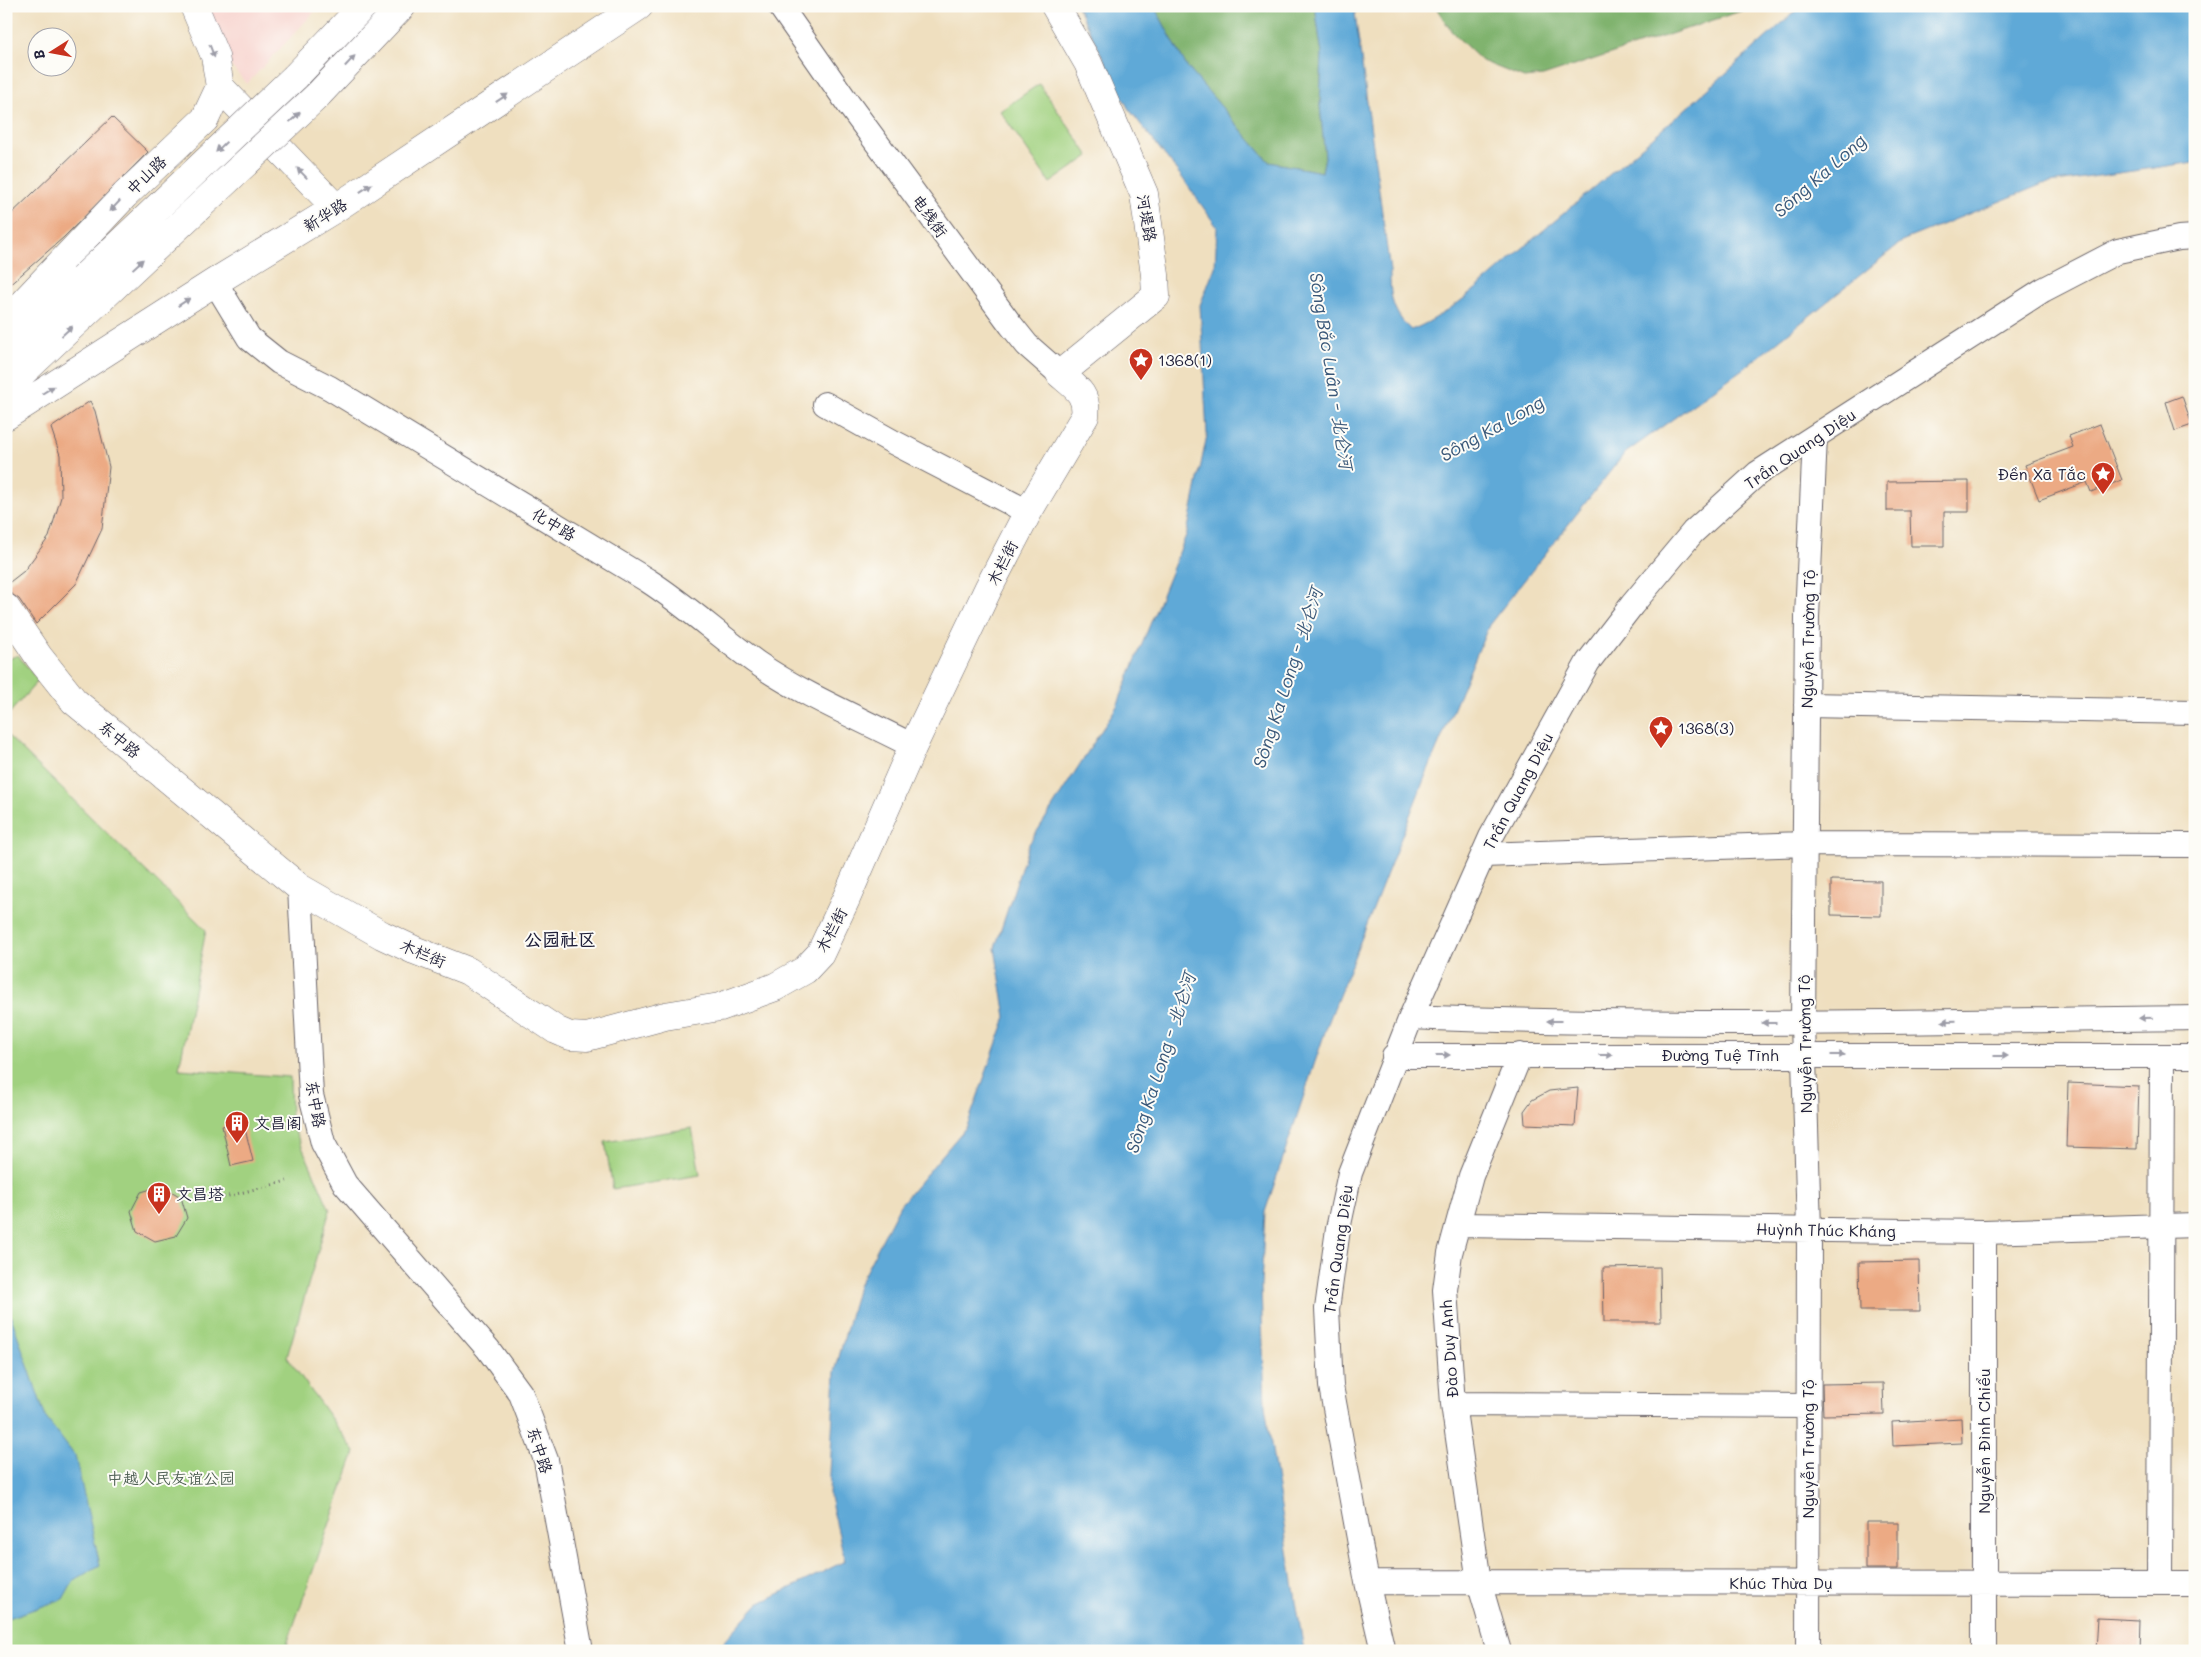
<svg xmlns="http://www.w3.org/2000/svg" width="2201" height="1657" font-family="Mali,'LXGW WenKai TC',sans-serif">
<rect width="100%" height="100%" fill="#fdfcf7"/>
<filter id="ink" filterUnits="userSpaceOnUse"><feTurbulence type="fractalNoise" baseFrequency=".02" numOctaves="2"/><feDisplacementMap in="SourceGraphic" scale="10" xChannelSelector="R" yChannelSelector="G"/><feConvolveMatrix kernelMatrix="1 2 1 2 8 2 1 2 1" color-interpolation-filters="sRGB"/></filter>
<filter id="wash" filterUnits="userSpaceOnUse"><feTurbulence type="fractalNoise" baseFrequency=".0096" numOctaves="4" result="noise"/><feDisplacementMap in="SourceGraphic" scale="20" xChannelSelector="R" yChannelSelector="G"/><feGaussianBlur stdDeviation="1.12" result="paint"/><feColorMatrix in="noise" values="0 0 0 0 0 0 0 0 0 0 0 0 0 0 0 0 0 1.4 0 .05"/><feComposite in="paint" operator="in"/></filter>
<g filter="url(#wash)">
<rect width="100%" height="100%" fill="#efdfbf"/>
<path fill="#f7d0cb" d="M202,6h118l-73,78 -27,-30z"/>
<path fill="#a1d180" stroke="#627a5e" d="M1039,84l50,72 -39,27 -50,-72z
M18,655l20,26 -32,36v-57z
M6,734l200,196 -27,139 111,8 1,45 39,88 -43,147 68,95 -68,192 9,7h-290z
M692,1128l8,47 -87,14 -8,-47z"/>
<path fill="#80b36e" stroke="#516a54" d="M1154,6h161l7,48 -2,52 5,51 -3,15 -53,-10 -82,-95z
M1435,6h321l-213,70 -19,2 -42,-17 -30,-29z"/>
<path fill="#5fa9d7" stroke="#406689" d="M1077,6h77l33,61 82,95 53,10 3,-15 -5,-51 2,-52 -7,-48h39l36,265c0,26 2,41 21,59 42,-16 86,-60 121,-90 91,-76 181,-154 269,-234h394v156l-152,22 -139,56 -153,123 -127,91 -135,171 -64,152 -98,249 -62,186 -4,74 4,120 39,245h-589l43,-47 87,-43 -16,-68 6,-121 23,-86 42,-81 67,-79 39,-109 -11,-69 34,-104 88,-138 70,-173 20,-98 -7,-130 15,-38 2,-40 -36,-51 -53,-68z
M6,1302l40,116 29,38 25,109 -27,16 -10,18 -57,20z"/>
<g id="blocks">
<path fill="#ecaa84" d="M112,117l36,35 -84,85 -58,51v-69z
M2182,396l10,29 -17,6 -9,-29z
M90,401l5,10 14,56 -7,62 -26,55 -40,40 -17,-25 -9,-6 -4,-8 18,-14 25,-34 12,-40 -1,-42 -9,-27z
M2100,424l22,56 -31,12 -4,-10 -48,18 -14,-35 48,-18 -4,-11z
M1969,481v31h-25v34h-33l-1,-35h-23v-29z
M1831,880l50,1v35l-50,-1z
M2068,1083l71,3 -2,63 -71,-2z
M1578,1088l-3,38 -50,-2 -1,-13 8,-11 17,-9z
M243,1121l10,40 -22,5 -9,-40z
M162,1186l19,11 6,21 -11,18 -21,5 -18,-10 -6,-20 10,-19z
M1919,1261l1,50h-60l-1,-49z
M1660,1267l1,55h-57l-1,-54z
M1883,1383l1,31 -61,1 -1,-31z
M1961,1418l1,25 -69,3 -1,-24z
M1866,1522h32v47h-32z
M2097,1618l43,2 -1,31h-44z"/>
</g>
</g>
<g filter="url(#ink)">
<use href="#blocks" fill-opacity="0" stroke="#6a6469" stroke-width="1"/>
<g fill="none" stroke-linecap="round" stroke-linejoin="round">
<defs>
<path id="minor" d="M780,6l69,99 162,220 16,20 33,29
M215,282l34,56 30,24 51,26 317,192c39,25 72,56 110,83 48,33 104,56 156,83
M825,404l68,38 135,70
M1806,705l389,7
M1483,855l322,-11 390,1
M300,888l11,207 12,48 22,41 143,165 33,45 25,66 35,191
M1411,1017c261,11 523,4 784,1
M1394,1056h801
M1458,1225l526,7 211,-7
M1453,1404l356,2
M1367,1582l828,1
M2160,1583l2,-527
M1383,1651l-16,-69 -36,-196 -4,-77 11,-80 12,-56 61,-156 80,-180 97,-175 44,-57 61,-73 65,-59 285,-183 75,-39 61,-13 16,-1
M1499,1651l-20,-69 -26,-178 -8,-114 5,-37 21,-77 49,-121
M1808,1651l1,-421 -6,-207 4,-406 8,-180
M1984,1651v-419"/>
<path id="tertiary" d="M295,77l68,-71
M220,87l116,121
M317,96l85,-90
M6,321l119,-126 80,-76 15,-32 -5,-31 -21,-50
M6,352l76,-73
M6,388l96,-90
M6,416l209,-134 121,-74 303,-202
M6,608l33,49 35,44 226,187 82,47 32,15 54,21 88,59 14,6 17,1 78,-21 55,-9 55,-20 30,-17 15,-16 26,-55 67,-153 75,-157 40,-77 57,-96c3,-22 -10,-29 -25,-42l96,-78 -1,-21 -11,-81 -56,-131 -33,-57"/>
</defs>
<use href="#minor" stroke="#6a6469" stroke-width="26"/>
<use href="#tertiary" stroke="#6a6469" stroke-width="29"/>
<path stroke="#6a6469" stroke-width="3" stroke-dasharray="1 4" stroke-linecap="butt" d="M209,1201l78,-20"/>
<use href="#minor" stroke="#fff" stroke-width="24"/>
<use href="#tertiary" stroke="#fff" stroke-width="28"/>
<defs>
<path id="tertiary-bridge" d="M82,279l213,-202
M102,298l215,-202"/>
</defs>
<use href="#tertiary-bridge" stroke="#6a6469" stroke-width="29" stroke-linecap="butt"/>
<use href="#tertiary-bridge" stroke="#fff" stroke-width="28"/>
</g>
<defs><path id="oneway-solid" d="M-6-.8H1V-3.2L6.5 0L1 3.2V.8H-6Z" transform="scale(1.25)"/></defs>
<g fill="#9c9ca7">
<use href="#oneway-solid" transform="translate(212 51) rotate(69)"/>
<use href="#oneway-solid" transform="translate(350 61) rotate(-47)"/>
<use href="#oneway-solid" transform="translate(502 98) rotate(-34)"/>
<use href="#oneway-solid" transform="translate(295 117) rotate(-43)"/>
<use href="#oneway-solid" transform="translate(221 147) rotate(136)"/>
<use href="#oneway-solid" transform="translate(302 173) rotate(-134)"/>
<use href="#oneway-solid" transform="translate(366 188) rotate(-34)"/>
<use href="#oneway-solid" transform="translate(115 206) rotate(133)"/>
<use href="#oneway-solid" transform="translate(138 264) rotate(-43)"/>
<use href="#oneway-solid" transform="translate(184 302) rotate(-33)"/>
<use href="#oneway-solid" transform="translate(67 331) rotate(-43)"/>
<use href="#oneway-solid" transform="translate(48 390) rotate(-32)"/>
<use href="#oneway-solid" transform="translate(2146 1018) rotate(179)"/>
<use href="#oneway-solid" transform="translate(1554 1021) rotate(-180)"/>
<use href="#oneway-solid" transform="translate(1949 1021) rotate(179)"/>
<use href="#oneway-solid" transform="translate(1769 1023) rotate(-180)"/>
<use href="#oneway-solid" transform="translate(1443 1055)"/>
<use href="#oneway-solid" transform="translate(1606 1055)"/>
<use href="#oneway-solid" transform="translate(1838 1055)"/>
<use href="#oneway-solid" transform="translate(2001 1056)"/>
</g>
</g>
<defs>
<symbol id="sight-pin" viewBox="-11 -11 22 30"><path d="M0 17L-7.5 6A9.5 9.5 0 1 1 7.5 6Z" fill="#c8321e" stroke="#fdfcf7"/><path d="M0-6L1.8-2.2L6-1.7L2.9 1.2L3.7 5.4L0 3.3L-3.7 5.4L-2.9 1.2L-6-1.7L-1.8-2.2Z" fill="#fff"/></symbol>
<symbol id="building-pin" viewBox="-11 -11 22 30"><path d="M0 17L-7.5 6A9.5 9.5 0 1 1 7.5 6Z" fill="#c8321e" stroke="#fdfcf7"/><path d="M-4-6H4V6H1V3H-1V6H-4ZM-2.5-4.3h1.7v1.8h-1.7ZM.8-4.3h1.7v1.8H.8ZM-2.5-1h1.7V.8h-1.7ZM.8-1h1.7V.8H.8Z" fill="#fff"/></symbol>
</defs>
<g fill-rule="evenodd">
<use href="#sight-pin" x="1127" y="346" width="28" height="38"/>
<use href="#sight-pin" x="2089" y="460" width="28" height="38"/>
<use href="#sight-pin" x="1647" y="714" width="28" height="38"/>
<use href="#building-pin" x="223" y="1109" width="28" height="38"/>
<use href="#building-pin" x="145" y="1180" width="28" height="38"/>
</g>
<g text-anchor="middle" stroke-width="4" stroke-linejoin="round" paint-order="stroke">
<g font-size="16" fill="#22223b" stroke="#fdfcf7">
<text transform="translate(146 175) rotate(-44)" y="6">中山路</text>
<text transform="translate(325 215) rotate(-32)" y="6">新华路</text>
<text transform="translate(930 216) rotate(54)" y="6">电线街</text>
<text transform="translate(1147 218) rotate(80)" y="6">河堤路</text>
<text transform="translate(1800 449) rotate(-34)" y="6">Trần Quang Diệu</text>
<text transform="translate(554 524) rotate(31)" y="6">化中路</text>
<text transform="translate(1002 563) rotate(-63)" y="6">木栏街</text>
<text transform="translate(1808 639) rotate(-89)" y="6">Nguyễn Trường Tộ</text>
<text transform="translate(120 739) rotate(40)" y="6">东中路</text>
<text transform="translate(1518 791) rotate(-62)" y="6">Trần Quang Diệu</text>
<text transform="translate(831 930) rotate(-62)" y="6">木栏街</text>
<text transform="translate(423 953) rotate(23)" y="6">木栏街</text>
<text transform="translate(1805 1044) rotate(-91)" y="6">Nguyễn Trường Tộ</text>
<text x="1720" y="1061">Đường Tuệ Tĩnh</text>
<text transform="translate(316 1104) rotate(80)" y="6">东中路</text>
<text transform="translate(1826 1230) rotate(1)" y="6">Huỳnh Thúc Kháng</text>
<text transform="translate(1338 1249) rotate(-82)" y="6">Trần Quang Diệu</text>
<text transform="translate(1449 1349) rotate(-94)" y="6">Đào Duy Anh</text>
<text transform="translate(1984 1441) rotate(-90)" y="6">Nguyễn Đình Chiểu</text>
<text transform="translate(1808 1449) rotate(-90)" y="6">Nguyễn Trường Tộ</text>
<text transform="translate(540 1450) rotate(72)" y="6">东中路</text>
<text x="1781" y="1589">Khúc Thừa Dụ</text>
</g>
<g font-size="16" fill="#22223b" stroke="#fdfcf7" text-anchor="start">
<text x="1158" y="366">1368(1)</text>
<text x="2086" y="480" text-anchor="end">Đền Xã Tắc</text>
<text x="1678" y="734">1368(3)</text>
<text x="254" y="1129">文昌阁</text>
<text x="176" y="1200">文昌塔</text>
</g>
<g font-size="16" fill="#4e5f53" stroke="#fdfcf7">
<text x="171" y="1484">中越人民友谊公园</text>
</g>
<g font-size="18" font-style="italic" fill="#3a5879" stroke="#fdfcf7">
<text transform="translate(1820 176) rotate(-41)" y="6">Sông Ka Long</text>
<text transform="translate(1331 371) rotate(81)" y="6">Sông Bắc Luân - 北仑河</text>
<text transform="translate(1492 429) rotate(-29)" y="6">Sông Ka Long</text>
<text transform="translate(1288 678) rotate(-72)" y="6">Sông Ka Long - 北仑河</text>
<text transform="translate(1161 1063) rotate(-72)" y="6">Sông Ka Long - 北仑河</text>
</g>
<g font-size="18" font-weight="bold" fill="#22223b" stroke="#fdfcf7">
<text x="560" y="946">公园社区</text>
</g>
</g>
<rect width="2201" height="1657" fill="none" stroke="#fdfcf7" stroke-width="25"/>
<g transform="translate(52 52) rotate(259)"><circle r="24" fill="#fdfcf7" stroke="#a5a5ac"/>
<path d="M0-4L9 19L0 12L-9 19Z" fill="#c8321e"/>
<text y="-8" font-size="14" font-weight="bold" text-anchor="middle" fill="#22223b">B</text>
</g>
</svg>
